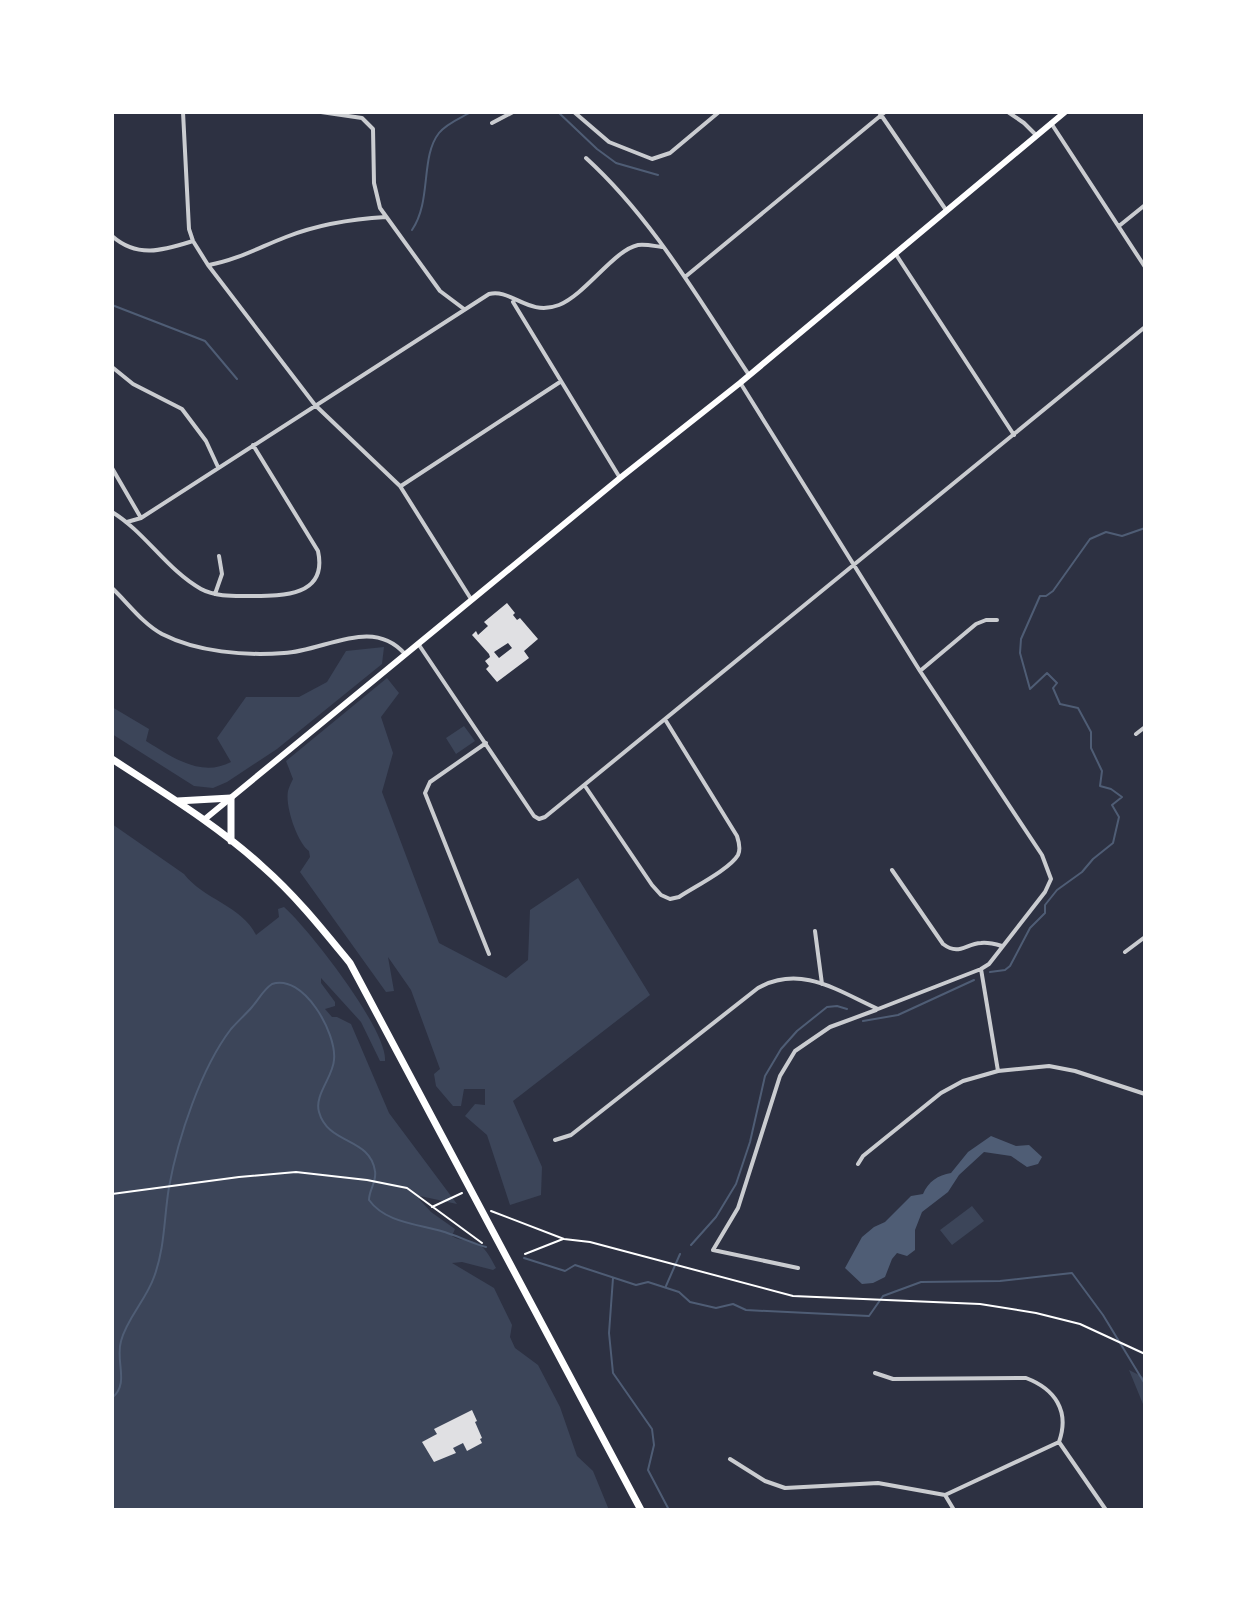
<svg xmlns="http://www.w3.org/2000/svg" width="1257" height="1622" font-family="Figtree,sans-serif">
<rect width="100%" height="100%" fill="#2d3142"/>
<path fill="#3c4559" d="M384,647l-2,17 -105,85 -50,33 -14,6 -19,-2 -82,-52v-27l37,22 -3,12c26,16 55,37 85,21l-14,-24 29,-41h53l28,-15 19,-31z
M387,678l12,15 -18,24 12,36 -11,39 57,151 67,35 22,-18 2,-50 48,-32 72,117 -137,106 29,66 -1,28 -31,10 -23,-70 -22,-19 10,-12 10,1v-16h-21l-3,17h-8l-17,-20 -2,-12 6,-5 -29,-79 -23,-33 6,34 -8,1 -86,-120 10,-15 -1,-6c-12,-9 -24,-45 -21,-60 1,-4 3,-8 5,-12l-7,-18z
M464,726l11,15 -19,13 -10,-16z
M112,824l72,50c19,25 58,32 72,61l23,-18 -1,-8 6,-2c24,21 104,123 101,154h-5l-19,-39 -40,-44v5l14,19v4l-10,3 7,8h5l14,7 38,89 68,91 -37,-8 -1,3 12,13 24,17 -3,7c7,5 12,3 20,5 13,4 18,16 24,27l-3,2 -31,-8 -10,1 42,25 18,37 -2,12 5,11 23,17 22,42 17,49 16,15 16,39h-497z
M972,1206l12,15 -32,24 -12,-15z
M1129,1370l16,8v31z"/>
<path fill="#4f5d75" d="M991,1136l25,10 13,-1 13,12 -4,7 -11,3 -16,-11 -27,-4 -25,23 -11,17 -26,20 -7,18v20l-8,6 -10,-3 -5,6 -7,18 -12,6 -11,1 -17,-16 17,-31 12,-10 11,-5 26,-26 12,-2c5,-12 15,-19 28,-21l17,-21z"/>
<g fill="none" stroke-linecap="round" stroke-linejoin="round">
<path stroke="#4f5d75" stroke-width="2" d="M558,112l39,37 19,14 42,12
M412,230c20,-29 8,-73 27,-97 8,-10 22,-15 32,-21
M112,305l93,36 32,38
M990,972l15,-2 5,-4 20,-38 15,-15v-8l12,-15 25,-18 11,-13 20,-16 6,-26 -7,-12 10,-8 -11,-8 -11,-3 2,-15 -11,-23v-16l-13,-24 -18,-4 -7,-16 4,-5 -10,-10 -17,16 -10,-36 1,-14 19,-43h6l7,-5 37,-52 16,-7 16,4 23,-8
M863,1021l35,-6 76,-35
M691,1245l25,-28 20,-33 14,-42 15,-66 16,-27 16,-18 30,-24 10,-1 10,3
M524,1258l41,13 10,-6 61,20 12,-3 31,10 11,10 26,6 17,-4 13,6 123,6 14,-20 38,-14 79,-1 72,-8 31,42 42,69
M613,1278l-4,55 4,40 39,56 2,16 -6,25 21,40
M666,1286l14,-32
M112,1398c18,-15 3,-36 9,-57 6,-23 25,-41 33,-64 11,-29 10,-60 15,-90 9,-49 32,-119 62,-158 7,-8 15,-15 21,-22 7,-8 11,-17 20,-23 31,-11 65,49 62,76 -1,17 -20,35 -15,52 9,33 51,25 56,59 2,11 -6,18 -6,29 18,25 55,24 81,34 13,4 23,10 36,13"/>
</g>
<path fill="#e0e0e3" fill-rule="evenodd" d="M507,603l8,10 -2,2 4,5 3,-2 18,21 -14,12 5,7 -32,24 -11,-13 3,-3 -4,-5 5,-4 -1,-3 -17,-19 4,-4 2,4 10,-9 -4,-4zM508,643l4,5 -13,10 -5,-6z
M472,1410l5,11 -2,1 7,16 -2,1 2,4 -15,8 -4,-8 -10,5 3,5 -22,9 -12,-20 15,-8 -3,-5z"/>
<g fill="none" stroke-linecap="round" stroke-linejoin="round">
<path stroke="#fff" stroke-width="2" d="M112,1194l127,-17 57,-5 71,8 40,8 75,55
M432,1207l30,-14
M491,1211l73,28 26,3 203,54 187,8 56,9 44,11 65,30
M525,1254l38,-15"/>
<path stroke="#caccd0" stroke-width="4" d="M183,112l6,117 4,12 15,24 107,140 85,81 71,113
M321,112l41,6 11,11 1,54 6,25 60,83 24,18
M574,112l35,30 43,17 18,-6 49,-41
M879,112l67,98
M1008,112l16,11 12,12
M492,123l21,-11
M1051,123l94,144
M586,158c67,61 113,142 163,217
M1119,226l26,-21
M112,236c26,23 52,14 81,5
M895,253l119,182
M209,265c28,-5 51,-18 77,-28 33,-13 65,-18 100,-20
M685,277l200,-165
M513,302l107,176
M112,367l21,17 49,25 24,32 12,26
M112,468l29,50
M401,486l159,-104
M112,512c33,20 55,58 89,77 15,8 33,7 49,7 31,0 78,1 68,-45l-65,-106
M127,522l14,-4 348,-224c22,-6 39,23 70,11 27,-11 55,-55 79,-60 8,-1 16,1 24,2
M112,588c16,15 30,35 50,46 35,18 83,22 122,19 41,-2 88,-37 121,1
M215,594l7,-20 -3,-18
M419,645l115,171 5,3 6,-2 600,-490
M920,671l56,-47 10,-4h11
M1136,734l9,-7
M486,743l-56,39 -5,11 64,161
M585,786l67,99 9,10 9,4 9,-2c15,-10 51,-28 59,-42 3,-6 1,-13 -1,-19l-71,-115
M892,870l51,74c16,12 22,0 38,-1 7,-1 14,1 21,3
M815,931l7,53
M1125,952l20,-15
M981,969l17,102
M555,1140l16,-5 187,-147c43,-24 80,3 120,21l103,-40 8,-5 56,-72 6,-13 -9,-24 -122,-184 -179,-287
M858,1164l5,-8 78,-63 22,-12 35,-10 51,-5 26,5 70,23
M798,1268l-85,-18 25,-42 42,-132 15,-25 35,-24 46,-17
M875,1373l18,6 133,-1c29,11 44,33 33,64l47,68
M730,1459l35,22 20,7 93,-5 67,12
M945,1495l114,-53
M945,1495l9,15"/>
<path stroke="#fff" stroke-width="6" d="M205,819l415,-341 120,-95 325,-271"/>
<path stroke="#fff" stroke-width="7" d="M112,759c52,34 105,66 151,108 33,29 60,63 87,96l291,547
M177,801l54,-3v43"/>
</g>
<rect width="1257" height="1622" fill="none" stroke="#ffffff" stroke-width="228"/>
</svg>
